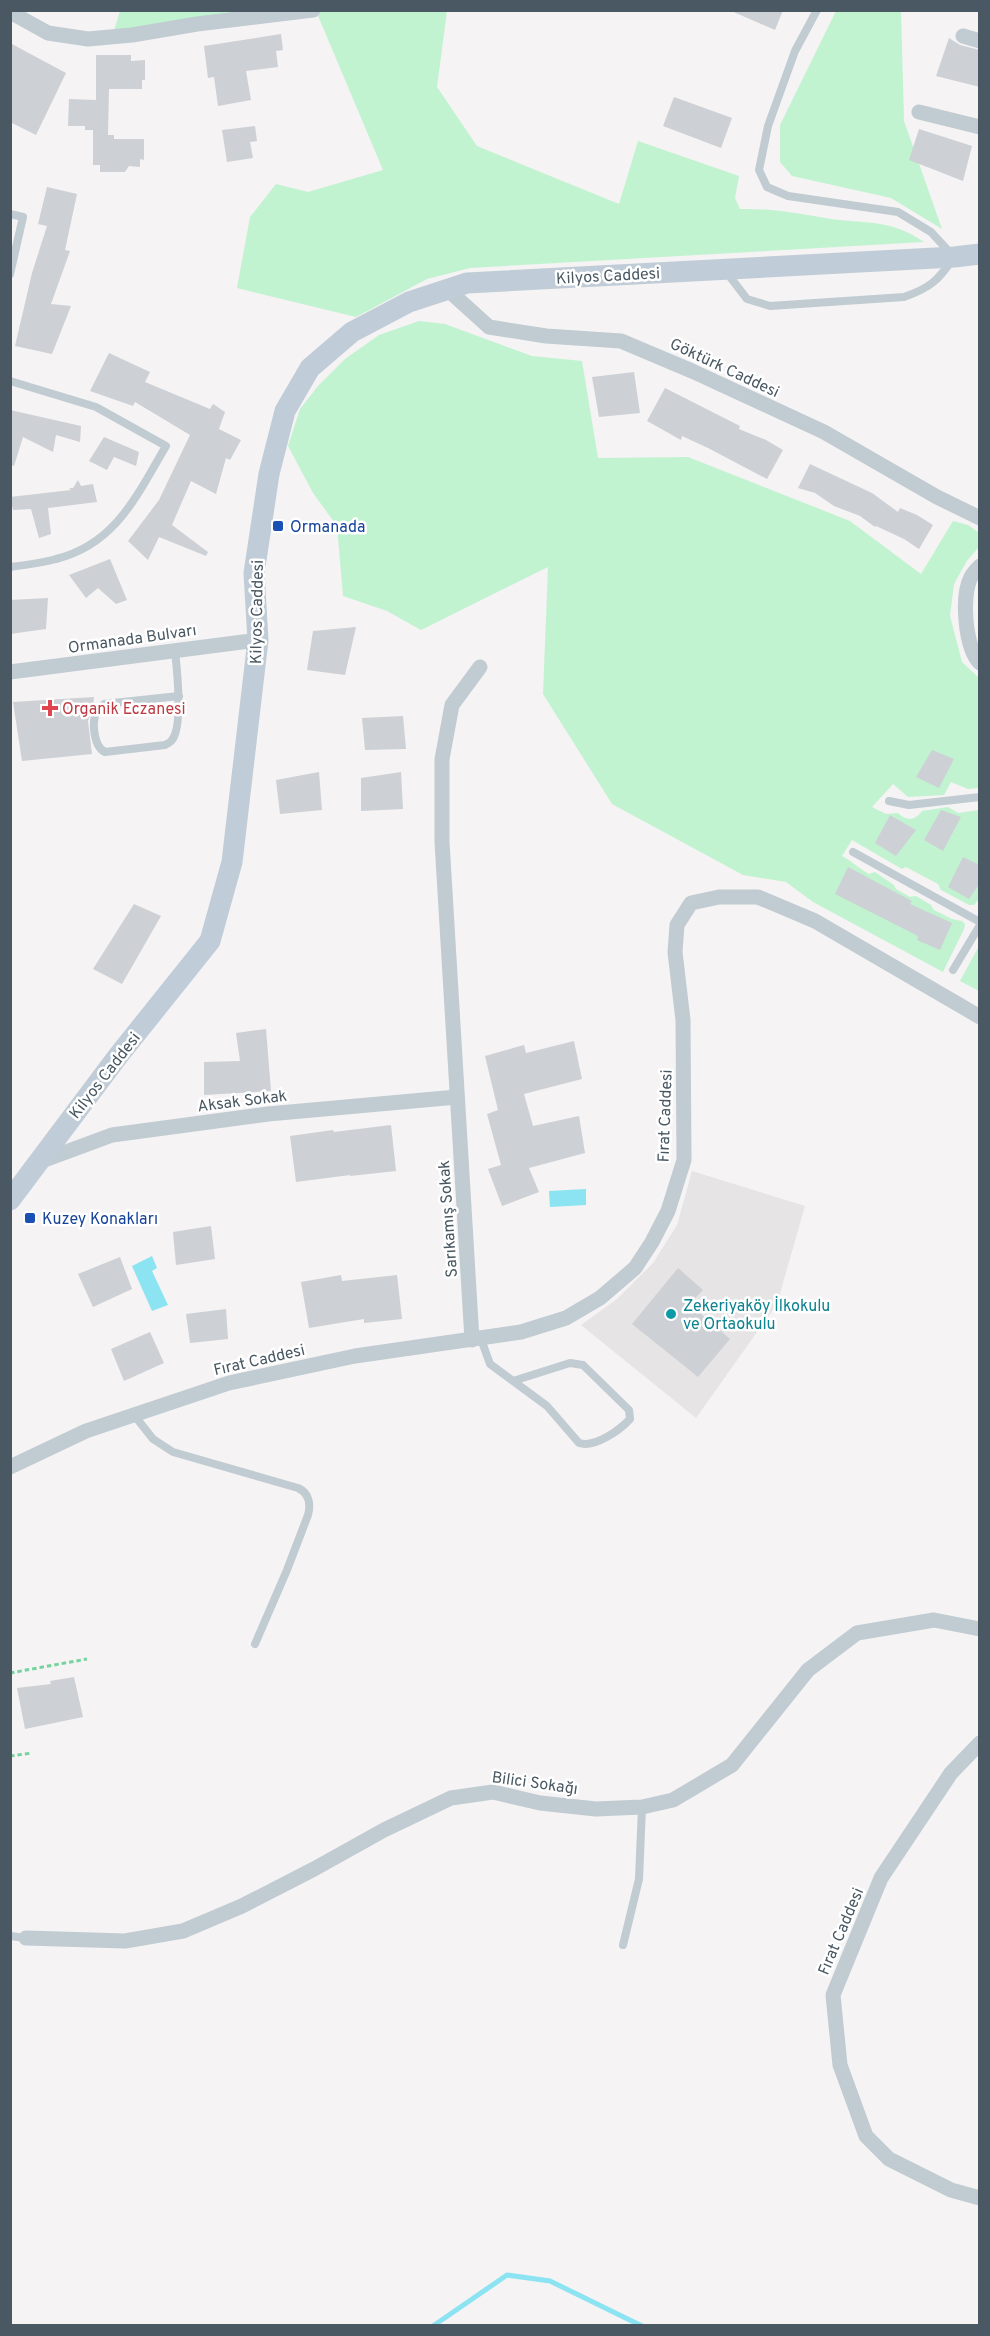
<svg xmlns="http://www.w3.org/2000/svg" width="990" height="2336" font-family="Overpass,sans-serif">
<rect width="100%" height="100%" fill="#f5f3f3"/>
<path fill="#e6e4e5" d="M692,1171l113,35 -28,98 -81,114 -115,-93 36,-26 36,-36 24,-38z"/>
<path fill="#c1f3d1" d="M120,11h194l-202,26z
M316,11h131l-10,76 40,59 142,58 19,-63 101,35 -4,22 5,11c31,-1 61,5 91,10 38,5 59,0 93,23l-454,26 -43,11 -71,38 -119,-29 13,-71 26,-33 32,8 75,-22z
M836,11h65l3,110 38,108 -51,-31 -99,-22 -12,-14v-37z
M419,321l26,3 87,32 50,5 16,97 90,-1 162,64 71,53 32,-53 15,4 10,7 1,15 -12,14 -13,23 -4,32 12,46 17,16v110l-11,1 -17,-7 -7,13 -36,2 -15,-13 -21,23 14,7 12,-1c8,8 17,8 24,-2l26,-4 10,6 21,-3v89l-5,6h-5l-28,-15 -3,-6 -32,-17 -4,2 -50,-29 -10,16c10,5 16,12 27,18l6,-2 19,13 2,4 14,8 6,-1 15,9 3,5 18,9 10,2 3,3 -1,5 -21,43 -130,-70 -27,-20 -43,-7 -131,-71 -69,-110 5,-127 -127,63 -34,-19 -44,-15 -6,-70 -24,-33 -25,-47 12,-37 18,-23 27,-27 34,-24z
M979,946v45l-19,-10z"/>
<path fill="#8ce3f2" d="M586,1189v16l-36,2 -1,-16z
M152,1256l5,12 -5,3 16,34 -16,6 -20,-45z"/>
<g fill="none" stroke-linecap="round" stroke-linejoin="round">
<path stroke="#8ce3f2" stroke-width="5" d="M433,2326l74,-51 43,6 92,45"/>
</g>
<path fill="#cdd0d5" d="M729,10h54l-8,20z
M281,34l2,16 -7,1 2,16 -32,4 5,29 -33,6 -4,-29 -6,1 -4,-32z
M949,38l11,7 20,5v37l-44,-11z
M10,43l56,30 -30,62 -26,-13z
M96,55h35v6l14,-1v20h-3v9h-33l-1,46h6v4h30v21l-4,-1v8l-11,-1 -4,6h-25v-7h-7v-35h-8v-4h-17l1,-27 27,1z
M674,97l58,21 -11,30 -58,-22z
M255,126l2,15 -7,1 3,16 -26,4 -5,-32z
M919,129l53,17 -9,35 -54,-21z
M47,187l30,7 -12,56 5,1 -19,53 20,2 -19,48 -37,-8 17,-73 15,-47 -9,-2z
M109,353l41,19 -5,10 65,27 3,-5 12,8 -6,17 22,11 -11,20 -4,-2 -10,36 -25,-13 -19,44 36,27 -2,4 -47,-19 -11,23 -20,-19 31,-41 31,-65 -55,-33 -2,4 -43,-15z
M634,372l6,41 -41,4 -7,-40z
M665,388l75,38 -1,3 27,11 17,10 -16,29 -59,-31 -26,-12 -1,4 -34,-19z
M10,410l71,16 -1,16 -24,-7 -3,17 -30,-15 -9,29 -4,-1z
M104,437l35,15 -3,14 -22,-9 -7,13 -18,-9z
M810,464l62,29 26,19 2,-4 17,7 16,10 -14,24 -15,-10 -28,-13 -1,1 -15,-11 -26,-10 -19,-13 -17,-5z
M78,480l3,6 12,-2 4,18 -49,6 3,26 -12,4 -8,-29 -18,1 -3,-13 61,-7 -2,-2h4z
M110,559l17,41 -11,4 -18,-16 -12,10 -17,-23z
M48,598l-2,31 -36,5v-34z
M356,627l-11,48 -38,-5 6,-39z
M94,697l-1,9 -5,15 4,33 -70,7 -9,-59z
M403,716l3,33 -41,1 -3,-32z
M932,750l22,9 -15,29 -23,-11z
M319,772l3,38 -42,4 -4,-34z
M401,772l2,37 -42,2v-33z
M941,810l20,7 -18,34 -19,-11z
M890,815l26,15 -20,26 -21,-13z
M963,857l17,8v18l-11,16 -21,-12z
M848,867l64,34 -2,3 42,19 -12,27 -23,-10 1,-4 -83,-42z
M134,904l27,12 -39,68 -29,-15z
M266,1029l5,62 -67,4v-33l36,-1 -4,-28z
M574,1041l8,38 -58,15 9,32 46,-10 6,37 -56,15 10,24 -37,14 -14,-37 13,-4 -14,-51 11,-4 -13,-54 39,-11 2,8z
M391,1125l5,46 -46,5v-1l-54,7 -6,-46 43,-6 1,2z
M211,1226l4,33 -39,6 -3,-33z
M120,1257l12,32 -39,18 -15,-33z
M678,1268l25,22 -14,14 41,35 -32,38 -66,-53z
M341,1275l1,6 55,-6 5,44 -38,4v-4l-55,9 -8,-46z
M226,1309l2,30 -38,4 -4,-29z
M150,1332l14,31 -40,18 -13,-32z
M74,1677l9,40 -58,12 -8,-41 34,-4 -1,-3z"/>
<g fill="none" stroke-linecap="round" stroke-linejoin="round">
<path stroke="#76d3a0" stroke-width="3" stroke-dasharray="4.5 3" stroke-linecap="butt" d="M10,1673l77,-14
M10,1756l22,-3"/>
<path stroke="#c0cbd2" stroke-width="8" d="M10,214l13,3 -13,57
M727,273l20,26 23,7 134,-9c26,-9 35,-17 50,-40l-23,-25 -33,-20 -110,-16 -21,-9 -8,-17 9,-44 27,-75 22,-41
M10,381l86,26 70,39c-29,49 -50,98 -110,113 -14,4 -30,6 -46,8
M175,651c2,18 8,75 -3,89 -1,2 -5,4 -7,5l-60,7c-11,-5 -14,-30 -8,-41 0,-1 6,-6 7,-7l75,-8
M889,801l20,4 71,-8
M853,852l127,70
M953,970l27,-45
M481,1339l9,25 57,42 32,37c16,5 41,-13 51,-24l-1,-9 -46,-45 -13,-2 -57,18
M134,1415l19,24 20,13 125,36c11,5 13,16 10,27l-21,55 -32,74
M10,1936l16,2
M623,1945l16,-66 3,-72"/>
<path stroke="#c0cbd2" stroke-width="15" d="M10,12l38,21 40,6 44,-4 65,-11 116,-14
M963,36l17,5
M919,112l61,15
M447,289l42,38 57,9 75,5 71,30 132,61 113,65 43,21
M980,566c-3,3 -7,7 -9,11 -10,19 -6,71 9,86
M10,672l248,-32
M39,1162l73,-27 156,-21 189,-17
M472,1340l-30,-498v-83l10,-54 28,-38
M10,1467l76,-36 143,-48 126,-27 166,-24 45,-14 34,-20 35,-30 17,-26 16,-31 16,-51 -1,-140 -8,-68 2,-27 14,-22 28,-6h39l57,24 165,96
M980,1743l-29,30 -70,105 -48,117 7,70 26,71 23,23 62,31 29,8
M26,1938l99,3 58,-10 59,-25 72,-37 70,-39 67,-32 42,-6 47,11 56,6 46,-2 31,-7 59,-35 76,-95 49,-37 77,-13 46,9"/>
<path stroke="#c0ccd7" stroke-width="21" d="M10,1200l108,-144 92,-115 22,-79 26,-222 -4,-67 15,-99 16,-63 25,-43 42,-36 57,-30 58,-19 487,-26 26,-3"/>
</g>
<g fill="#1a4fb4" stroke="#fff" stroke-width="2">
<rect x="272" y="520" width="12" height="12" rx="3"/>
<rect x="24" y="1212" width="12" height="12" rx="3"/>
</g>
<path fill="#e0444e" stroke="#fff" stroke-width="2" d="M47 699h6v6h6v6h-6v6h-6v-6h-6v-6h6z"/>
<circle fill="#0f9aa8" stroke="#fff" stroke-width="2" cx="671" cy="1314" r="6"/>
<g text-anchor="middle" stroke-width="5" stroke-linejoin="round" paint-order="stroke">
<g font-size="16" fill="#495862" stroke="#fff">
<text transform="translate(608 275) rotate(-3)" y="6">Kilyos Caddesi</text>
<text transform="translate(725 367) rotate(25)" y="6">Göktürk Caddesi</text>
<text transform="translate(256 612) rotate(-89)" y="6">Kilyos Caddesi</text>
<text transform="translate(132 638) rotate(-8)" y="6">Ormanada Bulvarı</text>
<text transform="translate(104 1075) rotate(-52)" y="6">Kilyos Caddesi</text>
<text transform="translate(242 1100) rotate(-7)" y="6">Aksak Sokak</text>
<text transform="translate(664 1116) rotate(-88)" y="6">Fırat Caddesi</text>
<text transform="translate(447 1219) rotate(-94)" y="6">Sarıkamış Sokak</text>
<text transform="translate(259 1359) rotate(-13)" y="6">Fırat Caddesi</text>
<text transform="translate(535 1782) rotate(8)" y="6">Bilici Sokağı</text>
<text transform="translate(840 1931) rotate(-67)" y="6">Fırat Caddesi</text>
</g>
<g font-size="16" fill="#164399" stroke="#fff" text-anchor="start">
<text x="290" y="532">Ormanada</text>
<text x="42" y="1224">Kuzey Konakları</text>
</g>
<g font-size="16" fill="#be3a42" stroke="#fff" text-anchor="start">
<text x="62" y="714">Organik Eczanesi</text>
</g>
<g font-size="16" fill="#0d838f" stroke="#fff" text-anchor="start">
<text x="683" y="1311">Zekeriyaköy İlkokulu<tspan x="683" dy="18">ve Ortaokulu</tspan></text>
</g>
</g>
<rect width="990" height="2336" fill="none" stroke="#495862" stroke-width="24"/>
</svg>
